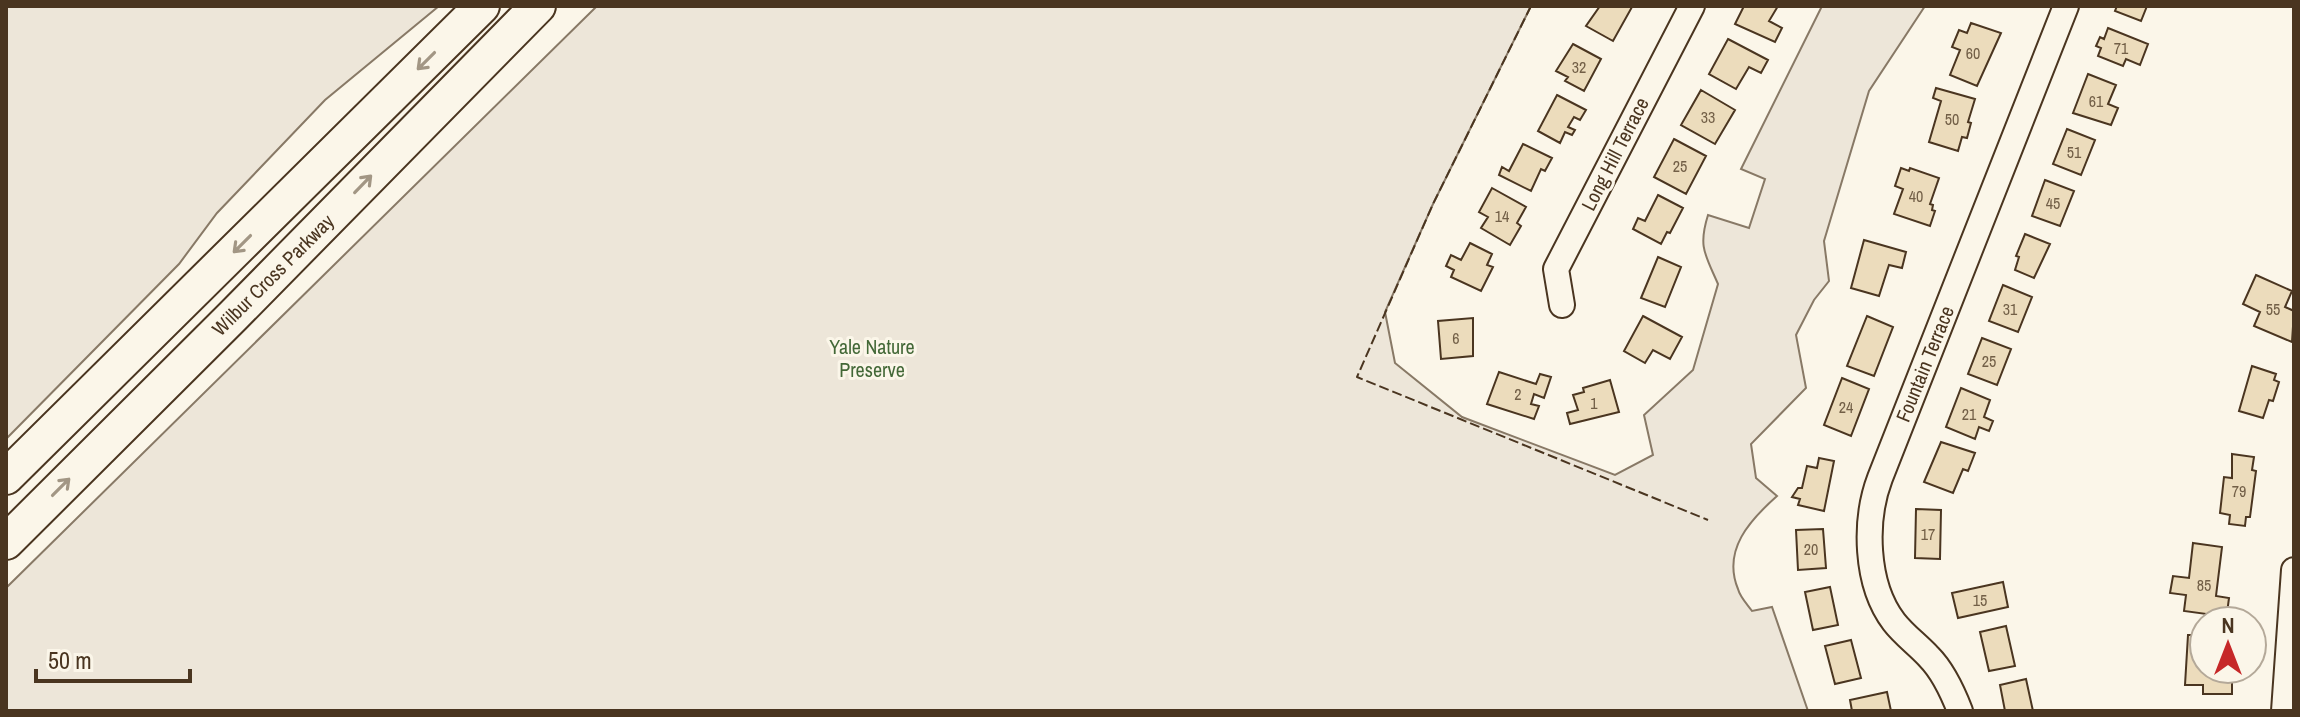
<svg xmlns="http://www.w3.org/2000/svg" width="2300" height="717" font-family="'Archivo Narrow',sans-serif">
<rect width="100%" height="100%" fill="#fbf6e9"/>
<path fill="#ede6d9" stroke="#887966" stroke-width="2" d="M6,6h433l-114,94 -108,113 -38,51 -173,175z
M597,6h934l-98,198 -48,108 10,51 67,54 153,58 38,-20 -9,-40 49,-45 25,-86c-13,-30 -20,-37 -10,-69l41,13 16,-49 -24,-10 81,-163h103l-56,85 -45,150 5,40 -15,19 -18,35 10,53 -55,56 5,34 21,18c-27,24 -55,54 -39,93 2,8 9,15 14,22l20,-4 36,104h-1802v-123z"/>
<path fill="#ecdcbc" stroke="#4a3520" stroke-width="2" d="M1600,6l32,1 -19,34 -27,-15z
M1744,6h34l-9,15 13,7 -7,14 -40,-18z
M2117,6h30l-6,15 -26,-10z
M1971,23l30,10 -24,53 -27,-11 10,-25 -8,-3 7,-17 8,3z
M2108,28l40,16 -8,21 -14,-6 -3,7 -25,-10 3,-8 -5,-2 4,-9 4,2z
M1728,39l40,21 -7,13 -12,-6 -13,22 -27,-15z
M1573,44l28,15 -17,32 -19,-10 3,-4 -12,-6z
M2088,74l28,11 -8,19 10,4 -7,17 -38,-12z
M1936,88l39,11 -7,23 3,1 -4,15 -5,-1 -4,14 -29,-9 12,-41 -8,-3z
M1701,90l34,20 -20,34 -34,-19z
M1557,95l29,15 -6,10 -6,-3 -6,10 7,3 -3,5 -7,-3 -5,11 -22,-12z
M2067,129l28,11 -14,35 -28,-11z
M1674,139l32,17 -20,38 -32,-17z
M1523,144l29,14 -7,13 -4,-2 -10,22 -32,-16 3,-8 7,4z
M1901,168l8,3 1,-3 29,10 -9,26 3,1 -1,5 3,1 -5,15 -36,-12 9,-25 -8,-3z
M2045,180l29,11 -14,35 -28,-10z
M1492,188l34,19 -9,16 4,3 -11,19 -29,-17 7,-11 -9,-5z
M1658,195l25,13 -13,25 -3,-1 -6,12 -28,-15 5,-11 7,3z
M2025,234l25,10 -16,34 -19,-8 4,-13 -3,-1z
M1864,240l42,12 -4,16 -13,-3 -10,31 -28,-8z
M1470,243l22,11 -5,11 6,2 -12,24 -30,-14 3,-7 -8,-4 5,-11 10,5z
M1658,257l23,10 -16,40 -24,-9z
M2256,275l36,16 -7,16 9,4 -2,31 -38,-16 6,-14 -17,-8z
M2003,285l29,12 -14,35 -29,-11z
M1643,316l39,21 -12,22 -17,-9 -8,13 -21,-12z
M1867,316l26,11 -19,49 -27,-10z
M1473,318v38l-32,3 -3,-38z
M1982,338l29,11 -14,36 -29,-11z
M2252,366l24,8 -2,6 5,2 -6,19 -4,-1 -6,18 -24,-7z
M1499,372l37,12 4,-10 11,3 -7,21 -10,-4 -3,10 8,2 -5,13 -47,-15z
M1842,378l27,11 -18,47 -27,-11z
M1610,380l9,32 -49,12 -3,-11 11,-3 -5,-15 11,-3 -1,-4z
M1961,388l29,12 -6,17 9,4 -4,10 -10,-4 -4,12 -29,-12z
M1941,442l34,11 -7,18 -5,-2 -10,24 -29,-11z
M2232,454l22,3 -2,13 4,1 -6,46h-4l-1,9 -16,-2 1,-9 -10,-2 4,-36 8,1z
M1819,458l15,3 -10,50 -26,-6 2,-6 -8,-2 6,-9h4l5,-22 10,2z
M1916,509l25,1 -1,49 -25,-1z
M1823,529l3,39 -28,2 -2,-40z
M2193,543l29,4 -6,49 13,2 -3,23h-20l1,-7 -23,-3 2,-16 -16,-2 3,-17 16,2z
M2003,582l5,25 -50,11 -6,-25z
M1830,587l8,38 -25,5 -8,-38z
M2006,626l9,40 -26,5 -9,-39z
M2188,635h11v6h5v28h28v25h-29v-9h-18z
M1851,640l10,38 -26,6 -10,-38z
M2026,679l7,32h-28l-5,-26z
M1887,692l4,19h-39l-2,-11z"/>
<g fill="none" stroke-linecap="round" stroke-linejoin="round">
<defs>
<path id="minor" d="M1562,305l-6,-36 136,-263
M1960,711c-7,-18 -17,-40 -31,-54 -11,-12 -25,-22 -35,-35 -29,-38 -30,-102 -14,-144l186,-472
M2284,711l10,-141"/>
<path id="highway" d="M6,477l476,-471
M6,542l227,-226 305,-310"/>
</defs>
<use href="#minor" stroke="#4a3520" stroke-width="28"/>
<use href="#highway" stroke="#4a3520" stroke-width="38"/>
<use href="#minor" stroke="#fbf6e9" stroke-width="24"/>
<use href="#highway" stroke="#fbf6e9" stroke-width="34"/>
<path stroke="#4a3520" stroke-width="2" stroke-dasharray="10 4" stroke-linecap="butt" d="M1531,6l-98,198 -76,173 351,143"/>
</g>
<defs><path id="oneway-shaft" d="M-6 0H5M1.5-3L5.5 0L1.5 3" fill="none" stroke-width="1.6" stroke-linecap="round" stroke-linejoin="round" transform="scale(2)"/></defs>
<g stroke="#a29684">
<use href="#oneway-shaft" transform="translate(426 61) rotate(135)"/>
<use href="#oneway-shaft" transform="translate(363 184) rotate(-46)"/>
<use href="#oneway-shaft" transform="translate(242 244) rotate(135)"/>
<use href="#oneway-shaft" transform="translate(61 487) rotate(-45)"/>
</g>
<g text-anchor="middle" stroke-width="6" stroke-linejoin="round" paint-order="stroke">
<g font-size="16" fill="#725f47">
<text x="2121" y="54">71</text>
<text x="1973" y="59">60</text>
<text x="1579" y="73">32</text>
<text x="2096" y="107">61</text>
<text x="1708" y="123">33</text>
<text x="1952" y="125">50</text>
<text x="2074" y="158">51</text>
<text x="1680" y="172">25</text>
<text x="1916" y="202">40</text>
<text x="2053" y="209">45</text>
<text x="1502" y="222">14</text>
<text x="2010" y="315">31</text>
<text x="2273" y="315">55</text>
<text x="1456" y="344">6</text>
<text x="1989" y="367">25</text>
<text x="1518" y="400">2</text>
<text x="1594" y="409">1</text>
<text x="1846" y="413">24</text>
<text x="1969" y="420">21</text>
<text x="2239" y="497">79</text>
<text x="1928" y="540">17</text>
<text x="1811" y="555">20</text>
<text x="2204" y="591">85</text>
<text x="1980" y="606">15</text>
</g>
<g font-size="20" fill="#4a3520" stroke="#fbf6e9">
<text transform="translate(1615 154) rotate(-63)" y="7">Long Hill Terrace</text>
<text transform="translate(273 275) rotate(-45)" y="7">Wilbur Cross Parkway</text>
<text transform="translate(1925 364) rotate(-68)" y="7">Fountain Terrace</text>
</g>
<g font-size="20" fill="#436837" stroke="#fbf6e9">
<text x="872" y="354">Yale Nature<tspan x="872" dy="23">Preserve</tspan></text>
</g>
</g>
<rect width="2300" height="717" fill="none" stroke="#4a3520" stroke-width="16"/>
<g transform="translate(2228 645)"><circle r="38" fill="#fbf6e9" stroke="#b4a999" stroke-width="2"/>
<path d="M0-6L14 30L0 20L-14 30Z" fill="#c62828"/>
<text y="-12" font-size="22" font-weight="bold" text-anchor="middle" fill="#4a3520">N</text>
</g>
<path d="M36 669v12h154v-12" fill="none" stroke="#4a3520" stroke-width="4"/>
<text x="48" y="669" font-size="24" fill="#4a3520" stroke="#fbf6e9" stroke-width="6" paint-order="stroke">50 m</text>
</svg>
